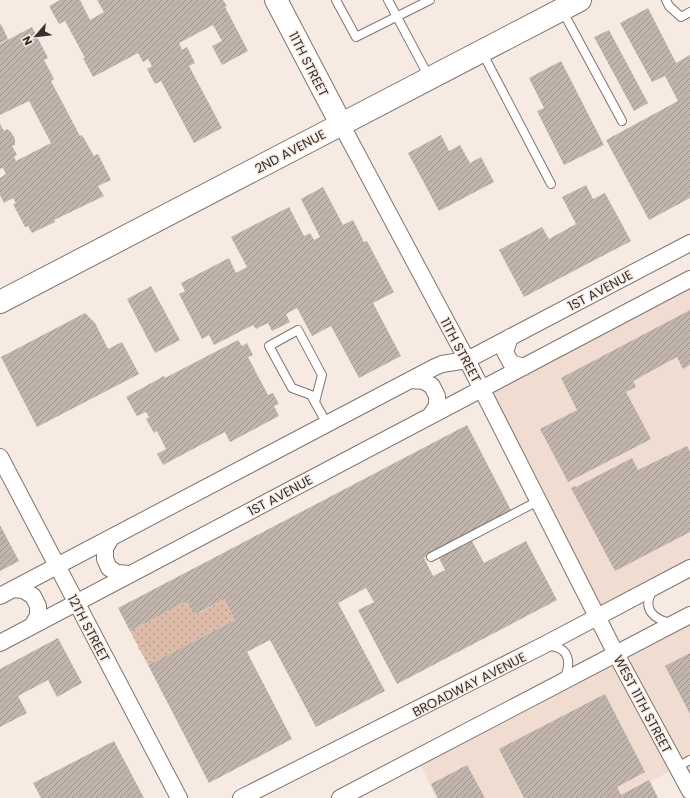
<svg xmlns="http://www.w3.org/2000/svg" width="690" height="798" font-family="Poppins,sans-serif">
<defs>
<pattern id="garden-dots" width="8" height="8" patternUnits="userSpaceOnUse"><rect width="8" height="8" fill="#debca9"/><path d="M2 2h.1M6 6h.1" fill="none" stroke="#b5998a" stroke-width="1.8" stroke-linecap="round"/></pattern>
<pattern id="building-hatch" width="6" height="6" patternUnits="userSpaceOnUse"><rect width="6" height="6" fill="#c1b5ae"/><path d="M-1 1l2-2M0 6l6-6M5 7l2-2" fill="none" stroke="#9e948e"/></pattern>
</defs>
<rect width="100%" height="100%" fill="#f7eae3"/>
<path fill="#f0dcd1" d="M690,279v289l-93,49 -115,-228z
M690,615v177l-13,-25 -56,31h-185l-19,-41z"/>
<path fill="url(#garden-dots)" d="M224,599l11,21 -87,45 -18,-34 57,-30 8,14z"/>
<path fill="url(#building-hatch)" d="M60,0h20l10,20 14,-8 -7,-12h126l4,6 -2,1 23,44 -26,14 -10,-19 10,-5 -9,-16 -34,18 3,7 5,-3 8,16 -6,3 33,62 -28,15 -33,-62 -6,3 -8,-15 5,-3 -4,-7 -5,3 -5,-9 -45,24 -10,-19h2l-20,-37 -6,3 -10,-18z
M648,8l28,55 14,-8v143l-41,22 -43,-80 72,-39 -13,-25 -13,6 -32,-59z
M1,24l7,15 -8,4v-18z
M32,27l16,31 -4,2 10,19 -3,2 29,55 2,-1 12,21 4,-2 13,26 -13,6 6,10 -50,24 1,2 -23,11 -4,-7 -3,1 -12,-23 3,-1 -3,-5 -9,5 -4,-8v-17l6,-4 -3,-6 -3,1v-45l4,7 3,-2 4,3 4,7v6l-3,1 5,9 -3,2 2,4 35,-18 -22,-42 -29,14v-71z
M609,30l39,73 -14,8 -40,-74z
M561,61l43,84 -40,20 -27,-54 7,-3 -15,-30z
M441,135l8,16 11,-6 10,18 11,-6 13,25 -55,29 -31,-58z
M586,185l7,14 12,-6 26,48 -107,56 -25,-47 43,-23 7,12 27,-15 -14,-27z
M323,187l20,38 10,-5 11,22 3,-1 27,51 -21,11 28,53 -42,22 -28,-52 -19,10 -15,-28 -11,6 4,8 -18,9 -4,-8 -12,6 -3,-4 -39,20 -5,-10 -7,4 -23,-45 6,-3 -4,-8 48,-25 7,15 11,-6 -16,-30 58,-30 15,29 6,-3 4,7 6,-3 -19,-38z
M151,286l29,54 -25,13 -28,-54z
M690,310v55l-7,4 -6,-12 -44,24 3,6 -10,5 25,47 -83,43 -28,-53 37,-19 -16,-32z
M85,313l10,10 13,26 14,-7 17,32 -102,53 -36,-70z
M238,340l4,6 5,-3 6,12 -5,2 20,38 5,-2 6,11 -5,2 5,10 -49,26 -5,-10 -62,33 -6,-11 9,-5 -9,-18 -3,2 -8,-14 3,-2 -3,-5 -9,4 -11,-19 38,-21 1,2z
M467,425l45,87 -88,46 9,18 12,-6 -6,-12 33,-17 12,22 42,-22 31,59 -160,84 -39,-74 16,-8 -8,-14 -15,8 -13,7 47,88 -69,36 -46,-87 -23,12 45,87 -83,44 -61,-118 87,-45 -11,-21 -30,16 -7,-14 -57,30 -12,-23z
M687,446l3,6v80l-75,39 -44,-83 4,-2 1,1 56,-29 6,12z
M0,525l19,36 -19,10z
M58,638l24,45 -25,14 -9,-17 -30,16 9,17 -27,14v-58z
M690,653v61l-25,-48z
M605,694l40,78 -28,15 4,8 28,-15 9,18h-134l-25,-49z
M114,741l30,57h-103l-8,-15z
M467,765l18,33h-47l-7,-14z"/>
<g fill="none" stroke-linecap="round" stroke-linejoin="round">
<defs>
<path id="lane" d="M336,0l20,37 74,-37
M388,0l41,77
M666,0l3,6 12,11 9,-5
M562,10l60,111
M482,52l69,132
M315,402l7,-27 -24,-45 -29,16 23,42 19,7 16,29
M431,557l107,-56
M653,590c-12,19 1,30 19,33
M549,646c20,1 23,16 15,33
M677,767l13,-7"/>
<path id="street" d="M341,124l126,236 149,294 74,137
M510,337l-5,15 6,11 13,4
M410,380l14,1 8,5 5,10v10l-7,10
M0,457l179,341
M111,538l-6,10v11l4,9 8,5 13,1
M13,589l10,1 10,6 5,10v10l-6,10
M0,596l435,-229 7,-3 25,-4 223,-117
M0,643l690,-364
M241,798l303,-153 146,-77
M340,798l350,-183"/>
<path id="secondary" d="M276,0l65,124
M0,302l580,-302"/>
</defs>
<use href="#lane" stroke="#80746e" stroke-width="10"/>
<use href="#street" stroke="#80746e" stroke-width="18"/>
<use href="#secondary" stroke="#80746e" stroke-width="24"/>
<path stroke="#bcb2ac" stroke-width="2.5" stroke-dasharray="2 3" stroke-linecap="butt" d="M139,649l18,-10"/>
<use href="#lane" stroke="#fff" stroke-width="8"/>
<use href="#street" stroke="#fff" stroke-width="16"/>
<use href="#secondary" stroke="#fff" stroke-width="22"/>
</g>
<g text-anchor="middle" stroke-width="3" stroke-linejoin="round" paint-order="stroke">
<g font-size="13" fill="#35302d" stroke="#f7eae3">
<text transform="translate(309 64) rotate(63)" y="5">11TH STREET</text>
<text transform="translate(290 151) rotate(-28)" y="5">2ND AVENUE</text>
<text transform="translate(600 290) rotate(-28)" y="5">1ST AVENUE</text>
<text transform="translate(461 350) rotate(62)" y="5">11TH STREET</text>
<text transform="translate(280 495) rotate(-28)" y="5">1ST AVENUE</text>
<text transform="translate(89 628) rotate(62)" y="5">12TH STREET</text>
<text transform="translate(469 684) rotate(-27)" y="5">BROADWAY AVENUE</text>
<text transform="translate(643 704) rotate(62)" y="5">WEST 11TH STREET</text>
</g>
</g>
<g transform="translate(36 36) rotate(242)" stroke="#f7eae3" stroke-width="3" paint-order="stroke">
<path d="M0-3L7 15L0 10L-7 15Z" fill="#35302d"/>
<text y="-6" font-size="11" font-weight="bold" text-anchor="middle" fill="#35302d">N</text>
</g>
</svg>
